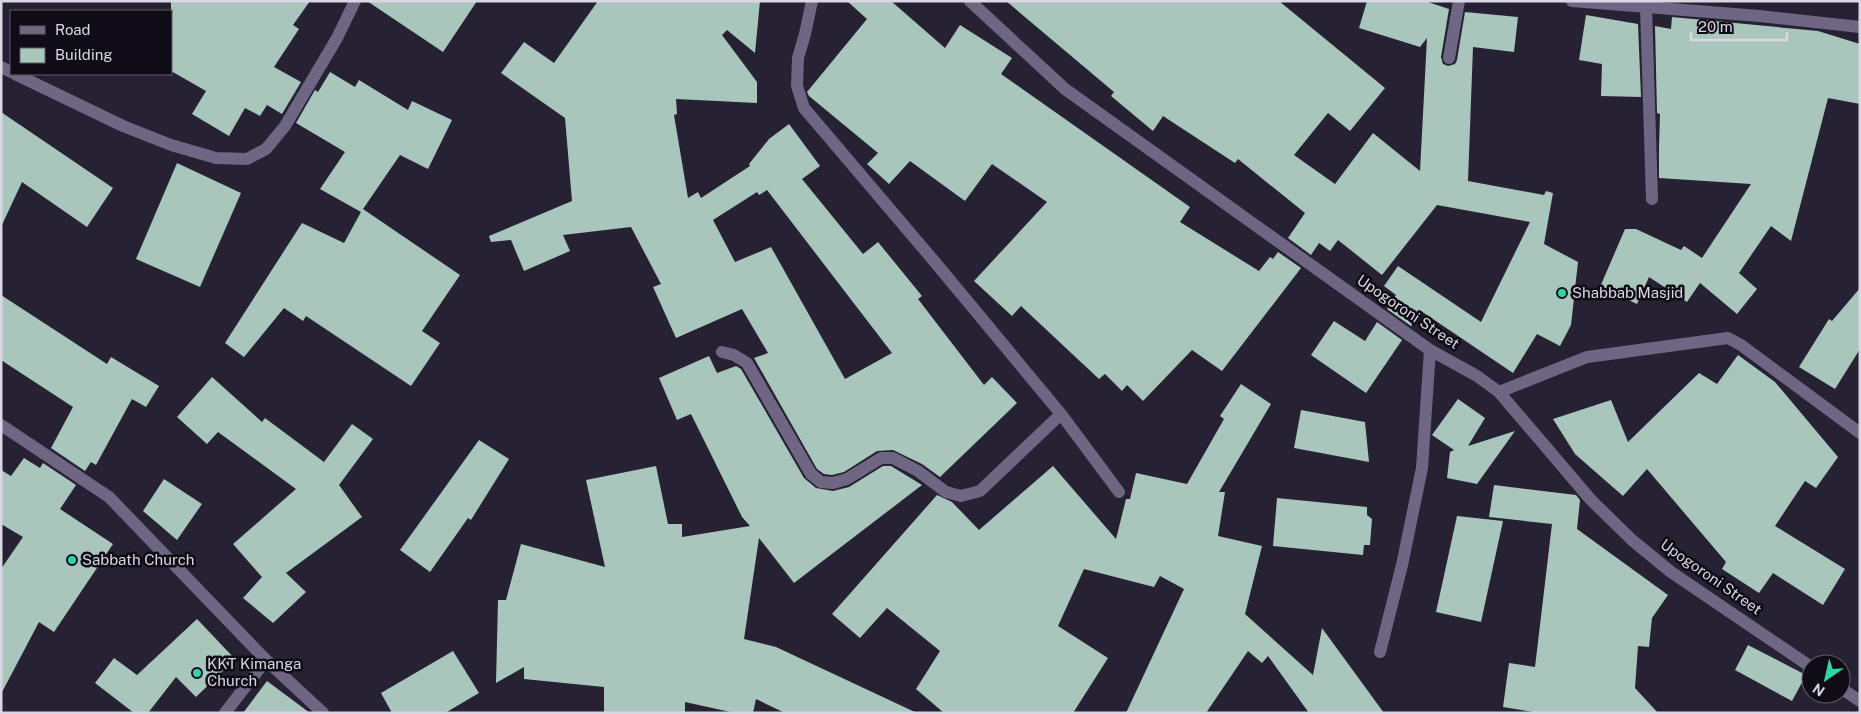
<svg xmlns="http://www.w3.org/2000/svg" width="1861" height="714" font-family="'Public Sans',sans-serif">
<rect width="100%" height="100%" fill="#272134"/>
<path fill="#a8c6bb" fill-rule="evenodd" d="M171,1h139l-17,24 6,4 -25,38 27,15 -19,32 -15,-9 -7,11 -15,-8 -16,28 -37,-22 14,-23 -35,-20z
M367,1h110l-34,51z
M598,1h162l-5,52 -28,-23 -5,5 35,47v21l-81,-4 1,15 -3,1 14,83 10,-6 3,6 49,-32 -1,-2 20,-25 20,-15 31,42 -18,13 61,75 15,-12 44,54 -4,3 66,86 8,-8 25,26 -77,74 -18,-13 -29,-14 -16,1 -33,21 -12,3 -8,-1 -7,-5 -63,-111 14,-5 -26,-44 -66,29 -23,-51 8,-3 -30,-57 -68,8 7,16 -46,20 -13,-31 -20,2 -2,-6 83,-35 -7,-83 -64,-45 23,-31 30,21zM767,190l125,163 -47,26 -74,-132 -36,15 -22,-42 44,-28 2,3z
M847,1h44l54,47 15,-23 52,33 -11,16 189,133 -10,15 79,49 11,-14 3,2 5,-7 23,16 -79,103 -30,-21 -49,51 -16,-16 -5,6 -17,-17 -6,5 -78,-73 -9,10 -38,-35 73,-79 -55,-38 -27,37 -55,-40 -21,23 -22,-20 11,-11 -69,-57 -2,-4 60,-73z
M1006,1h273l106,87 -35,43 -22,-18 -34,42 41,29 38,-51 47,38 7,-133 -7,9 -61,-19 8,-27h58l24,8 -8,48 2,7 5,2 7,-2 2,-4 8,-48 53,5 -4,35 -41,-5 -5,134 76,14 2,-4 7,2 -9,51 34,18 -7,63 -11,21 -23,-12 -24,39 -92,-62 -10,15 -24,-17 9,-14 -12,-9 14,-20 83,56 49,-100 -93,-17 -55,70 -44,-35 -8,11 -11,-8 -8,12 -23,-17 17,-25 -67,-54 -3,4 -72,-47 -10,15 -42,-35 3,-4z
M1586,15l52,9 3,73 -40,-1 1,-32 -23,-4z
M1672,17l146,14 42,13v60l-32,-6 -37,143 -20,-15 -32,47 18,16 -20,25 -37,-31 -13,19 -38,-25 -12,27 -37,-17 25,-58h11l45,21 3,-4 18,12 49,-74 -92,-6v-31l1,-33 -3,-1 -2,-87 16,3z
M330,72l25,15 4,-7 49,30 4,-9 40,19 -24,49 -28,-14 -37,54 97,66 -38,56 18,12 -29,43 -105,-70 -3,5 -19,-13 -40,49 -19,-14 77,-120 42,20 17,-31 -41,-23 25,-37 -49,-29 19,-33 3,2z
M1,112l112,76 -26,39 -65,-45 -21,45z
M177,163l64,30 -41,94 -64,-28z
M1860,288v61l-25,40 -36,-22 30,-48 3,2z
M1,295l106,69 4,-7 48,29 -13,21 -14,-8 -36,66 -5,-3 -6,9 -34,-23 22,-41 -72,-47z
M1334,321l31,20 12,-19 25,18 -36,53 -55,-38z
M1738,355l37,27 63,75 -22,31 -11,-7 -30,45 70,43 -22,36 -50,-32 -14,20 -37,-24 4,-7 -79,-93 -24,27 -48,-42 -22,-35 58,-19 17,42 71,-69 18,11z
M709,356l8,17 19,-7 5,3 63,109 12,10 17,3 16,-4 34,-21h8l31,19 -128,98 -35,-45 -15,101 32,8 141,66h-132l-29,-14 -3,14h-18l-50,-11v11h-81v-26l-80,-8v-12l-28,16 2,-83h8l15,-56 84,23 -19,-87 70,-14 12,58h14v13l68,-11 -8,-9 -51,-103 -14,6 -18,-42z
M212,377l50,45 3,-4 59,44 28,-38 21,15 -34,46 23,32 -76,56 20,19 -33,31 -30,-25 19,-21 -29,-33 63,-55 -78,-57 -11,12 -30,-27z
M1241,384l30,20 -52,88h6l-7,44 44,10 -17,68 68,61 9,-47 62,85h-75l-41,-57 -6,7 -14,-12 -42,62h-80l58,-124 -24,-13 -6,11 -70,-18 -26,57 50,32 -35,55h-129l-28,-24 24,-38 -53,-43 -27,30 -28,-24 105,-119 15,7 27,28 74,-64 63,73 10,-40h4l6,-26 51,11 37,-65 -4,-3z
M1458,399l27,19 -17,28 47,-15 -38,53 -30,-6 3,-26 4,-2 -22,-15z
M1301,410l64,12 4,40 -75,-14z
M479,440l30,19 -38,61 -3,-2 -38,54 -30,-22z
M24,458l16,10 3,-5 33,22 -16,24 53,35 -59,88 -15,-10 -38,72v-125l22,-32 -22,-13v-54l10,6z
M164,479l38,25 -25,36 -34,-29z
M1494,485l82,10 4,5 -3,29 91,66 -16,23 -3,29 -11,-1 -3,42 23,25h-119l-36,-6 6,-44 26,4 17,-143 -63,-7z
M1277,498l90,9v8l5,4 -2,26h-6l-1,10 -90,-9z
M1457,516l46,5 -22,101 -45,-10z
M197,619l38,40 -39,38 -20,-20 -28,36h-14l-39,-30 19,-25 23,17z
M1748,645l58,30 -14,26 -57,-31z
M453,651l26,42 -34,20h-53l-11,-20z
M267,681l43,32h-67z"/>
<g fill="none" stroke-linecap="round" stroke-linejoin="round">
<path stroke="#6e6683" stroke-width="12" d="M812,1l-7,33 -7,24 -1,28 7,22 130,153 127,153 58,78
M970,1l95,88 365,261 47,26 22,16 92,108 41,40 39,32 140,95
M1572,1l187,15 101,11
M1646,8l6,191
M1449,58l10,-57
M1,67l10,5
M15,74l108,52 48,19 45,13 31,1 19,-10 19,-23 52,-88 18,-37
M722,352l12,3 13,8 64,111 10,8 12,1 14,-4 34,-21h12l25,13 28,21 15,4 19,-5 81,-77
M1499,392l88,-35 141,-19 13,7 119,88
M1,425l108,72 157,163 57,53
M1380,652l22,-87 20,-97 8,-118
M1841,688l19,13
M225,713l41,-53"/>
</g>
<g fill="#2fd4aa" stroke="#0f0c15" stroke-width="2">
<circle cx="1562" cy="293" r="5"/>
<circle cx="72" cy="560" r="5"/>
<circle cx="197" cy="673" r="5"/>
</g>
<g text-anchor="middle" stroke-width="5" stroke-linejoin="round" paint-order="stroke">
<g font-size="15" fill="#dad6e3" stroke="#0f0c15" text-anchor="start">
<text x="1572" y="298">Shabbab Masjid</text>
<text x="82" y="565">Sabbath Church</text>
<text x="207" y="669">KKT Kimanga<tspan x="207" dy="17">Church</tspan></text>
</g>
<g font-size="15" fill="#dad6e3" stroke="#0f0c15">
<text transform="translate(1408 312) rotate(34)" y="5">Upogoroni Street</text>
<text transform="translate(1711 577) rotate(35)" y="5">Upogoroni Street</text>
</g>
</g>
<rect width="1861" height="714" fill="none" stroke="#dad6e3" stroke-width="5"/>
<rect x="10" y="10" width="162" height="65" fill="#0f0c15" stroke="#605d67"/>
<rect x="20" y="26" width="25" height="8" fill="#6e6683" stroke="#605d67"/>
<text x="55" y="35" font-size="15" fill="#dad6e3">Road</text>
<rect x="20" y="48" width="25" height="15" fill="#a8c6bb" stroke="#605d67"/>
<text x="55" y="60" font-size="15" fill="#dad6e3">Building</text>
<g transform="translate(1826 679) rotate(214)"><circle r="24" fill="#0f0c15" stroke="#605d67"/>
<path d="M0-4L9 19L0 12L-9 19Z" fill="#2fd4aa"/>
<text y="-8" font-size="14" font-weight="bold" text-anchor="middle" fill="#dad6e3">N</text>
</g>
<path d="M1691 32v8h96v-8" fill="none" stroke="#dad6e3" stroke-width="2.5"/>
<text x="1698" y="32" font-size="15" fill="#dad6e3" stroke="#0f0c15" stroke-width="4" paint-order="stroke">20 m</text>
</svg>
